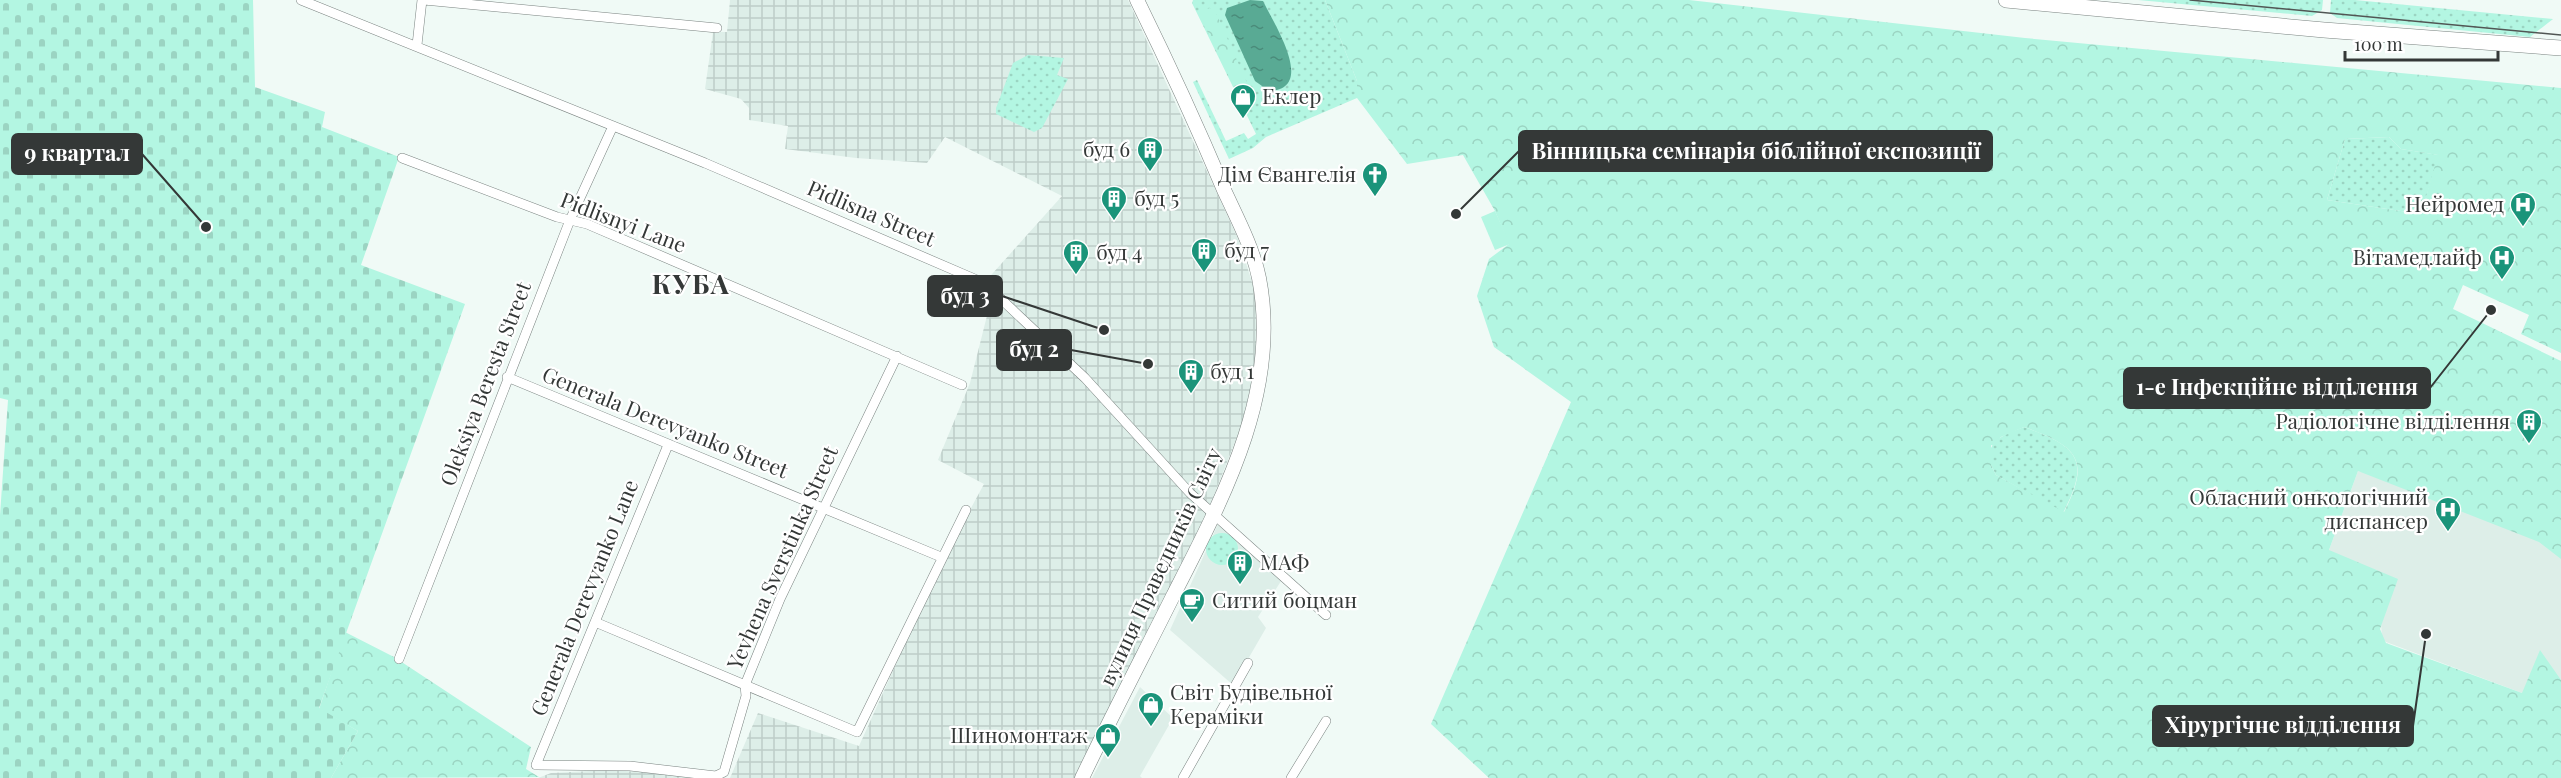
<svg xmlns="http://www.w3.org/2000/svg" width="2561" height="778" font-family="'Playfair Display',serif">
<defs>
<pattern id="industrial-grid" width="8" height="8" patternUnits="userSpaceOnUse" patternTransform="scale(1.5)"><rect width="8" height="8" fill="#ddeee8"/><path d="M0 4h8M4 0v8" fill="none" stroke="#becdc8"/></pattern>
<pattern id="grass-dots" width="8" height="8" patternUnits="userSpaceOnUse" patternTransform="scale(1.5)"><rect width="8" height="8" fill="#b3f6e2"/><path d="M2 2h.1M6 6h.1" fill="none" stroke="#9bd4c2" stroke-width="1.8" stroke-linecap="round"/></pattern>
<pattern id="forest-crowns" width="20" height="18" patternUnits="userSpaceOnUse" patternTransform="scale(1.5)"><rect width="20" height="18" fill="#b3f6e2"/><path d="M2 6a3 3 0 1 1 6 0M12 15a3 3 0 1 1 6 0" fill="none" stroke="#9bd4c2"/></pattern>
<pattern id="cemetery-stones" width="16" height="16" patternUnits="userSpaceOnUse" patternTransform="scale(1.5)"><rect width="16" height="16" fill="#b3f6e2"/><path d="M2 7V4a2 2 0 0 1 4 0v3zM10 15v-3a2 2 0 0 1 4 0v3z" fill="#9bd4c2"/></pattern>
<pattern id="water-ripples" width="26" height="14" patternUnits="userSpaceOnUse" patternTransform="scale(1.5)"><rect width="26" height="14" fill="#59aa94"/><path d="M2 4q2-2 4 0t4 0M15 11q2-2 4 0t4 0" fill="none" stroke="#4a8b7a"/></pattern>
</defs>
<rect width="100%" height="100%" fill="#f0faf6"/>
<path fill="#ddeee8" d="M2358,471l203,46v197l-39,-21 -136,-51 -4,-4 -1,-15 -52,-73z
M1219,522l64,56 -25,39 8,11 -33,57 -63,-55z
M1140,687l33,31 -33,58 2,2h-50z"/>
<path fill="url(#industrial-grid)" d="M730,0h398l111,241 17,54 2,46 -6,58 -49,124 -128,255h-345l28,-65 101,33 85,-188 40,-74 -46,-24 32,-77 23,-91 -9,-9 78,-87 -117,-59 -18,26 -71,-5 -71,-9 3,-23 -39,-6v-12l-8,-9 -36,-10 8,-57h14z
M611,770l116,8h-189l13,-5z"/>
<path fill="url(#grass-dots)" d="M1193,0h132l32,81v17l-91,39 -13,11 -24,11 -36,-77 4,-2 29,61 18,-8 4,6 8,-5 -64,-131z
M2138,0h185l-1,10 -10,6z
M2331,0h24l198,19 -23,18 -193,-19 -7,-5z
M1028,55l36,3 -7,17 11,4 -26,49 -8,4 -38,-18v-6l17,-45z
M2389,137l12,12 38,6 -18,59 -94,-14 18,-61z
M2024,427c54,19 67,33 39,86l-67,-38 -5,-10v-11l-2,-1c5,-16 21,-21 35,-26z
M1206 549a16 16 0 1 1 32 0a16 16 0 1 1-32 0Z"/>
<path fill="url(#forest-crowns)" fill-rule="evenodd" d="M1325,0h364l336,38 536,50v265l-40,-19 8,-19 -66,-30 -10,24 108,52v198l-22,-17 -181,-71 -29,79 69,29 -18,50 6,14 136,50 18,-43 21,30v98h-1072l-58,-54 140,-322 -77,-55 -17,-51 12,-37 20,-15 -14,-33 -32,-56 -56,9 -50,-66v-17zM2389,137l12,12 37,6 -17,59 -94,-14 18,-61zM2024,427c54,19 67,33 40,85l-68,-37 -5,-10v-20l3,1 7,-9z
M1210,8l6,5 32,72 8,9 -5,7 -10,1 -43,-90z
M345,632l49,25 137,90 -5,22 13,8 -208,1 27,-47 -39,-22z"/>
<path fill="url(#cemetery-stones)" d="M0,0h253l2,87 70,25 -3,15 77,30 -38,108 104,39 -146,404 39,23 -27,47h-331v-263l8,-115 -8,-2z"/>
<path fill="#b3f6e2" d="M1495,211l15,33 -15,6 -14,-33z"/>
<path fill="url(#water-ripples)" d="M1250,0l13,1c11,23 54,88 6,90l-14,-10 -30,-66 2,-7z"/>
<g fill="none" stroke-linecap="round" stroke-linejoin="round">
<defs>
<path id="street" d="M301,0l404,163 279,120 101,95 105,115 136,122
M424,0l293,28
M417,45l5,-45
M402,158l155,59 30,7 375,161
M507,377l434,180
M668,445l-132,320 94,1 86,10 8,-4 22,-76 -1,-11 35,-86 117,-243
M595,622l262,110 109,-222
M399,659l171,-439 43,-94
M1183,778l65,-115
M1291,778l35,-57"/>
<path id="secondary" d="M1082,778c29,-61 61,-122 91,-182 50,-98 108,-205 86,-318 -6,-30 -22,-60 -35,-88 -27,-64 -56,-127 -87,-190"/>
<path id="primary" d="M2006,0l318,30 237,18"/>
</defs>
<use href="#street" stroke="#7a8380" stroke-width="10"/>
<use href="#secondary" stroke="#7a8380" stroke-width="15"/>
<use href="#primary" stroke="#7a8380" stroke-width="16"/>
<use href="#street" stroke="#fff" stroke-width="9"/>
<use href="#secondary" stroke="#fff" stroke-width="14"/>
<use href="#primary" stroke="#fff" stroke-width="15"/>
<path stroke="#515654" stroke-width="1.5" d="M2190,0l371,35"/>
</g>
<defs>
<symbol id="shop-pin" viewBox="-11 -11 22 30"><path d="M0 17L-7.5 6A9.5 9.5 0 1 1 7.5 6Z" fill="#1a947a" stroke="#fff"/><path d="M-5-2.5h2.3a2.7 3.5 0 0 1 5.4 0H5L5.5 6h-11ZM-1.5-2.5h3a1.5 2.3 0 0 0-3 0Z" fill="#fff"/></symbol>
<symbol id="building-pin" viewBox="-11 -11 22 30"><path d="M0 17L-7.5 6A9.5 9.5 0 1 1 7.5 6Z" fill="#1a947a" stroke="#fff"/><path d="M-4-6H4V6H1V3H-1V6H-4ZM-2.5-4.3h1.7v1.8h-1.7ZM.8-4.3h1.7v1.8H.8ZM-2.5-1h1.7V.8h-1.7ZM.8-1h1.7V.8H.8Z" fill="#fff"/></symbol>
<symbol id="church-pin" viewBox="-11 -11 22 30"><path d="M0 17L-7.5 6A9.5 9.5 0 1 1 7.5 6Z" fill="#1a947a" stroke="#fff"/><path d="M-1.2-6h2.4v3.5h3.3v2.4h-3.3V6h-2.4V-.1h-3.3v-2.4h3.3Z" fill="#fff"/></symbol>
<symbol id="hospital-pin" viewBox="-11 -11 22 30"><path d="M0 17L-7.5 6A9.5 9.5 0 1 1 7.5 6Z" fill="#1a947a" stroke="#fff"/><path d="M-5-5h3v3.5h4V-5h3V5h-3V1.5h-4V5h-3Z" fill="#fff"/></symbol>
<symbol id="cafe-pin" viewBox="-11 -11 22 30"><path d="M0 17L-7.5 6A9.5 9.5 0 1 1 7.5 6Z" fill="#1a947a" stroke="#fff"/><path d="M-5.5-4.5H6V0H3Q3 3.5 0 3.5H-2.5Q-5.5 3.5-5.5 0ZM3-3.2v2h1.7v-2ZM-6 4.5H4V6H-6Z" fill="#fff"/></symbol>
</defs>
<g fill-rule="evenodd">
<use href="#shop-pin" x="1228" y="82" width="30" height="40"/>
<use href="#building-pin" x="1135" y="135" width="30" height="40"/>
<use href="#church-pin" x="1360" y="160" width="30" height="40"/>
<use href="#building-pin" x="1099" y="184" width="30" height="40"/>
<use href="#hospital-pin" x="2508" y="190" width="30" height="40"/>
<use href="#building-pin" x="1189" y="236" width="30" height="40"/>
<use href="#building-pin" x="1061" y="238" width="30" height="40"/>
<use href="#hospital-pin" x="2487" y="243" width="30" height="40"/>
<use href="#building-pin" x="1176" y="357" width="30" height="40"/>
<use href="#building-pin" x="2514" y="407" width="30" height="40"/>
<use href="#hospital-pin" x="2433" y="495" width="30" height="40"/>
<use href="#building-pin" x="1225" y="548" width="30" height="40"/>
<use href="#cafe-pin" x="1177" y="586" width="30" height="40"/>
<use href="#shop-pin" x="1136" y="690" width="30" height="40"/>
<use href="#shop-pin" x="1093" y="721" width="30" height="40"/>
</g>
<g text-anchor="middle" stroke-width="4.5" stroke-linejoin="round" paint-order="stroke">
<g font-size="21" fill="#343837" stroke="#fff" text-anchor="start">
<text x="1262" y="104">Еклер</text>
<text x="1130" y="157" text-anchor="end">буд 6</text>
<text x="1356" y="182" text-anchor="end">Дім Євангелія</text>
<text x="1134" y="206">буд 5</text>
<text x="2504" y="212" text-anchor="end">Нейромед</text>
<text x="1224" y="258">буд 7</text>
<text x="1096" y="260">буд 4</text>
<text x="2482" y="265" text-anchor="end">Вітамедлайф</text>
<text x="1210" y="379">буд 1</text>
<text x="2510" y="429" text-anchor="end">Радіологічне відділення</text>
<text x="2428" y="505" text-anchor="end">Обласний онкологічний<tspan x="2428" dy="24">диспансер</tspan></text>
<text x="1260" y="570">МАФ</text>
<text x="1212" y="608">Ситий боцман</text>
<text x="1170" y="700">Світ Будівельної<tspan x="1170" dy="24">Кераміки</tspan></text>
<text x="1088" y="743" text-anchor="end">Шиномонтаж</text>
</g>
<g font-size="21" fill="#343837" stroke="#fff">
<text transform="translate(871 214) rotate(23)" y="7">Pidlisna Street</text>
<text transform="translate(623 223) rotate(21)" y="7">Pidlisnyi Lane</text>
<text transform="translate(486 384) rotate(-69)" y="7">Oleksiya Beresta Street</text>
<text transform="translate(665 423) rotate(22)" y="7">Generala Derevyanko Street</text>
<text transform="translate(783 558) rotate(-66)" y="7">Yevhena Sverstiuka Street</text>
<text transform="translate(1161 567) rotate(-65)" y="7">вулиця Праведників Світу</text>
<text transform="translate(585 598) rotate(-68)" y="7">Generala Derevyanko Lane</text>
</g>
<g font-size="27" font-weight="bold" letter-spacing="1.5" fill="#343837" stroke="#fff">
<text x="691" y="294">КУБА</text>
</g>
</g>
<path fill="none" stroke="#343837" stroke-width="2" d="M1456 214L1519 151M206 227L142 154M1104 330L1002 296M1148 364L1071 350M2491 310L2430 388M2426 634L2413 726"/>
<g fill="#343837" stroke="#fff" stroke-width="2">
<circle cx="1456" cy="214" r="6"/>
<circle cx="206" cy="227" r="6"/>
<circle cx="1104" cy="330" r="6"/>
<circle cx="1148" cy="364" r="6"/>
<circle cx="2491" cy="310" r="6"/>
<circle cx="2426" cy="634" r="6"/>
</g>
<g fill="#343837" stroke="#343837" stroke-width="2">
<rect x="1519" y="131" width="473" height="40" rx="6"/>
<rect x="12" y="134" width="130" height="40" rx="6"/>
<rect x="928" y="276" width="74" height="40" rx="6"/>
<rect x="997" y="330" width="74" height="40" rx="6"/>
<rect x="2124" y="368" width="306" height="40" rx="6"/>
<rect x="2153" y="706" width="260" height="40" rx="6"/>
</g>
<g font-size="22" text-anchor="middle" font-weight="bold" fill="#fff">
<text x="1756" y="159">Вінницька семінарія біблійної експозиції</text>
<text x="77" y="161">9 квартал</text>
<text x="965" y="304">буд 3</text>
<text x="1034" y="357">буд 2</text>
<text x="2277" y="395">1-е Інфекційне відділення</text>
<text x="2283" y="733">Хірургічне відділення</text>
</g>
<path d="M2345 51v9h153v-9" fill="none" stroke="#343837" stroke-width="3"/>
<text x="2354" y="51" font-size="18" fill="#343837" stroke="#ffffff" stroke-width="4.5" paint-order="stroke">100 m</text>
</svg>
